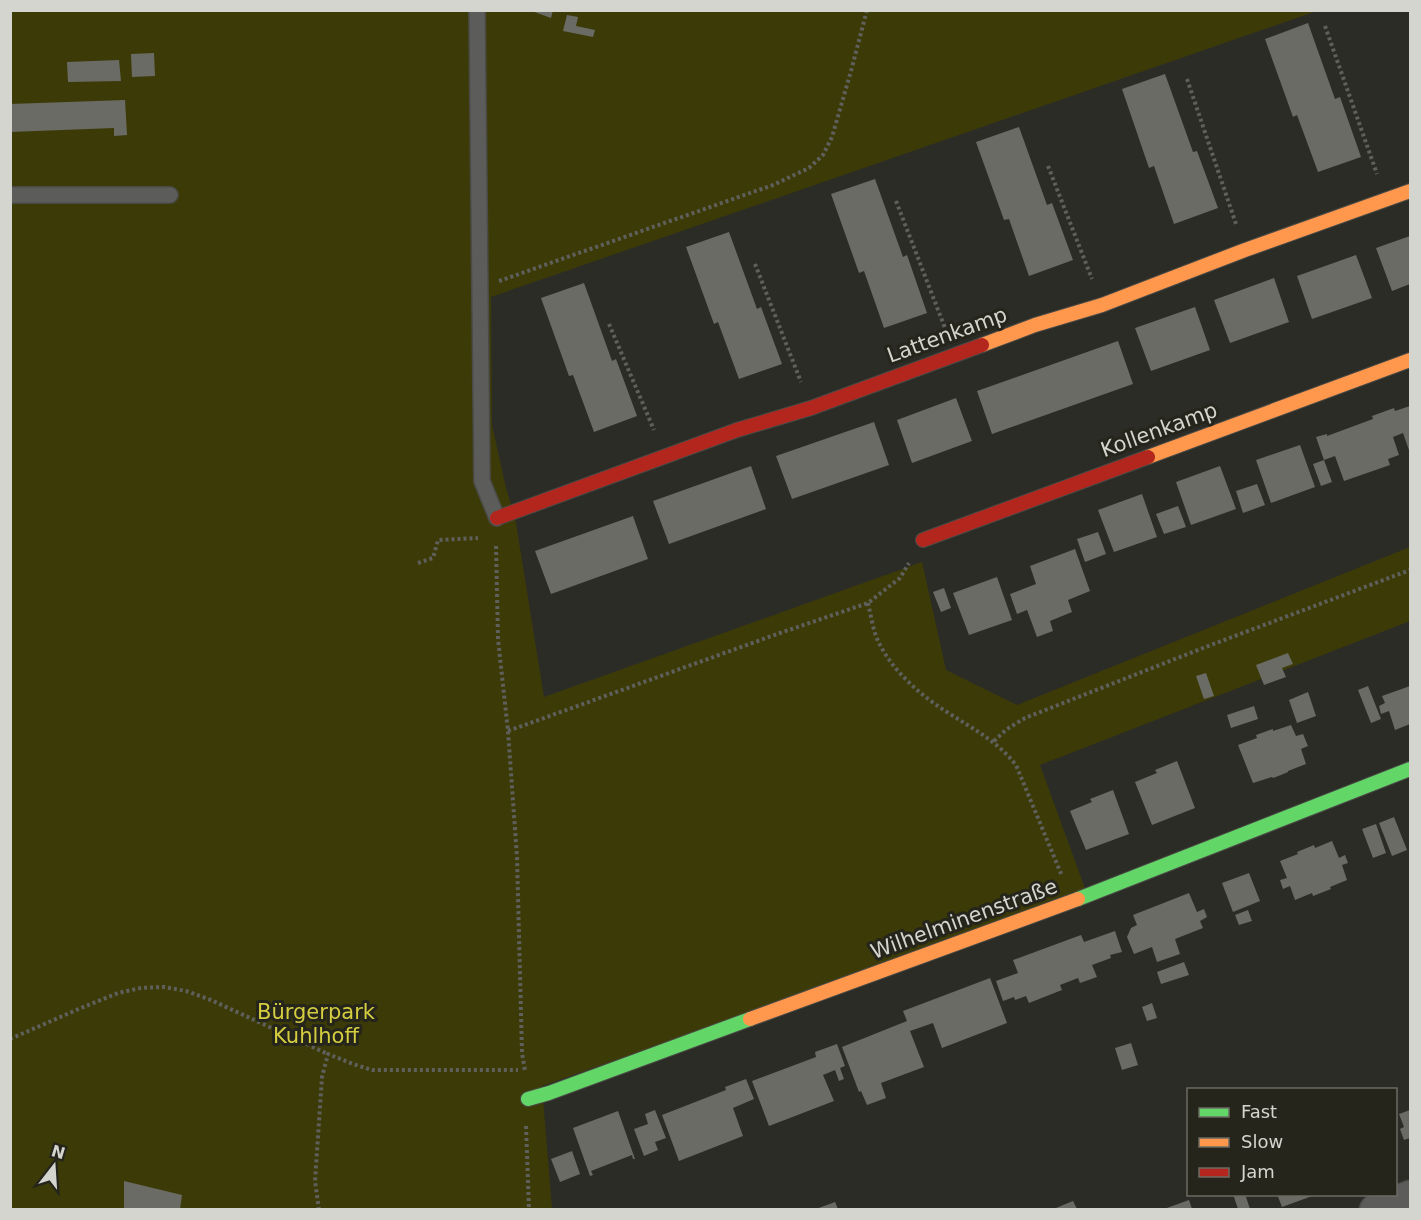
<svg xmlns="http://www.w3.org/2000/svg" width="1421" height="1220" font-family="'DejaVu Sans',sans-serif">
<rect width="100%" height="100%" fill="#2c2c27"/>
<path fill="#3c3b08" d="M10,11h1307l-826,286 1,128 14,63 9,29 29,180 378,-135 24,108 71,35 393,-158v74l-370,144 47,129 -545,192 10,123h-541z"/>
<path fill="#6b6b66" d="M529,10h24l-2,8z
M567,15l11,2 -2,9 19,4 -2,7 -30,-6z
M1308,23l27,76 5,-2 21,60 -43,15 -21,-57 -4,2 -28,-78z
M154,53l1,23 -23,1 -1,-23z
M119,60l2,21 -53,1 -1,-20z
M1165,74l28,78 4,-1 21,57 -44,16 -20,-58 -5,2 -27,-79z
M125,100l2,35 -13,1v-8l-104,4v-28z
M1019,127l28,78 5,-2 21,57 -44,16 -20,-57 -5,1 -28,-78z
M875,179l28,78 4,-2 20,58 -43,15 -20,-57 -5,2 -28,-79z
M729,232l28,77 4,-2 21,57 -43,15 -21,-57 -4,2 -28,-77z
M1410,236v48l-18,7 -16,-43z
M1356,255l16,43 -60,21 -15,-43z
M1274,278l15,44 -59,21 -16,-43z
M584,283l28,78 4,-2 21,57 -43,16 -21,-57 -4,1 -28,-78z
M1195,307l15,43 -59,21 -16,-43z
M1118,341l15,43 -141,50 -15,-43z
M956,398l16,43 -60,22 -15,-43z
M1410,406v47l-7,-20 -10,4 6,18 -11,4 2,6 -46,16 -9,-25 -11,4 -8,-23 11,-3v2l46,-17 -1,-3 22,-8 1,3z
M874,422l15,43 -97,34 -16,-43z
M1300,445l15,42 -44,16 -15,-43z
M1324,460l8,22 -11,4 -8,-22z
M751,466l15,43 -97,35 -16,-43z
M1220,466l16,43 -45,16 -15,-43z
M1257,484l8,21 -22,8 -7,-22z
M1142,494l15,43 -43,15 -16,-42z
M1178,506l8,21 -22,7 -8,-20z
M633,516l15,43 -97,35 -16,-43z
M1098,532l8,22 -21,8 -8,-23z
M1075,549l15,42 -22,9 4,12 -22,9 3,10 -16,6 -10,-27 -10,4 -7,-20 26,-10 -6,-18z
M997,577l15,43 -43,15 -16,-42z
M944,588l7,20 -10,4 -8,-20z
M1288,653l5,11 -11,4 4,9 -22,8 -8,-20z
M1206,673l8,23 -10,3 -8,-23z
M1368,686l13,33 -10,4 -13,-33z
M1410,686v38l-15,6 -6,-19 -8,3 -2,-8 6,-3 -3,-7z
M1308,692l8,24 -19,7 -8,-23z
M1254,706l4,13 -27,9 -4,-13z
M1291,725l5,11 7,-2 5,12 -7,3 5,15 -18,7v1l-7,3 -8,3 -1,-1 -19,6 -15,-38 19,-7 -1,-3 17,-6v2z
M1177,761l18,47 -43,17 -17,-43 22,-9 -2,-3z
M1113,790l16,44 -43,16 -16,-39 22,-9 -2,-3z
M1394,817l13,33 -15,6 -13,-33z
M1376,824l10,29 -13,5 -11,-29z
M1332,841l7,17 6,-3 3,8 -6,2 5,15 -17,7 1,2 -18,7 -1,-3 -17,7 -5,-14 -7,3 -3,-9 7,-2 -7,-17 18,-7 -1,-2 17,-7 1,3z
M1249,873l11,28 -27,11 -11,-29z
M1189,893l8,19 7,-3 3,8 -7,4 3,7 -28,11 5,15 -23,8 -5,-15 -18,7 -7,-17 4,-9 6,-3 -4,-10z
M1248,910l4,11 -13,4 -4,-10z
M1115,931l7,21 -12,3 1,3 -19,7 5,12 -17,6 -2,-5 -18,7 2,5 -33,13 -3,-7 -11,4 -1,-3 -11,4 -7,-20 22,-8 -5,-13 68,-25 3,7z
M1184,962l5,13 -28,9 -4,-12z
M990,978l17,45 -65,25 -9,-25 -23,8 14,36 -43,16 5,15 -19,7 -6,-14 -2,1 -17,-45 65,-26 -4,-10z
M1152,1003l5,15 -10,3 -5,-14z
M1131,1043l7,22 -16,5 -7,-22z
M837,1044l8,22 -5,2 4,11 -5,2 -4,-11 -12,5 11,26 -65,25 -17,-45 64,-24 -1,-5z
M746,1079l8,20 -21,9 10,28 -64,25 -17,-46 64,-25 -1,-3z
M655,1110l11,28 -11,4 3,8 -14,6 -10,-27 14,-5 -3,-10z
M1410,1110v28l-6,2 -4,-11 4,-2 -5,-13z
M618,1111l17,48h-2l-1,-4 -41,16 2,4 -3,1 -17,-48z
M572,1151l8,23 -20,8 -9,-23z
M124,1181l58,14 -2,14h-56z
M1233,1194h12l5,15h-12z
M1277,1194h38v1l-33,12z
M1189,1200l3,9h-28z
M1073,1201l4,8h-20l-1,-1z
M835,1202l3,7h-22z"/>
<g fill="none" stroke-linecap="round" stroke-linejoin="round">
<defs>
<path id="lane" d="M477,10l5,471 15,37
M10,195h160"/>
<path id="street" d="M1375,1210l35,-14"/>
<path id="fast" d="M1078,899l332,-130
M528,1099l21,-6 201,-74"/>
<path id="slow" d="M982,345l53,-20 67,-20 143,-55 165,-59
M1148,457l262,-97
M750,1019l328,-120"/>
<path id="jam" d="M497,518l240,-88 74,-22 171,-63
M923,540l225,-83"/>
</defs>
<use href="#lane" stroke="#4a4a46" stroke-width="18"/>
<use href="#street" stroke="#4a4a46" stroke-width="33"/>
<use href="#fast" stroke="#4a4a46" stroke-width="16"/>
<use href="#slow" stroke="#4a4a46" stroke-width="16"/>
<use href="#jam" stroke="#4a4a46" stroke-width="16"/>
<path stroke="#5f5f5c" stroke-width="4" stroke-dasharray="3 3" stroke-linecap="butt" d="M1325,26l52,148
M1187,79l49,145
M1048,166l44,113
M896,201l49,127
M755,264l46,118
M499,281l274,-96 36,-17 14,-13 9,-18 19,-66 16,-61
M609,324l45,106
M496,546l2,93 10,92 9,126 5,196 3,18
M418,563l15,-5 5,-18 40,-2
M868,603c3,13 5,28 11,40 14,28 41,52 68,69 26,17 49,28 69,53l46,111
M508,731l272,-98 88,-30 32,-25 9,-15
M994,741l13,-12 18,-11 178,-70 207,-78
M10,1039l71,-31 37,-15 23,-5 23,-1 22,4 25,9 117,54
M526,1126l3,84
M319,1210l-4,-29 7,-104 6,-23 25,10 19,6h146"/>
<use href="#lane" stroke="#5c5c5b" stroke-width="15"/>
<use href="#street" stroke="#5c5c5b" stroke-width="30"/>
<use href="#fast" stroke="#63d668" stroke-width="14"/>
<use href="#slow" stroke="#ff974d" stroke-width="14"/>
<use href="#jam" stroke="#b3261e" stroke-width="14"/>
</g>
<g text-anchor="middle" stroke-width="6" stroke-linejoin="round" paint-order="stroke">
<g font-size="21" fill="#d5d5cf" stroke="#25251b">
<text transform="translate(947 335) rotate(-20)" y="7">Lattenkamp</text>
<text transform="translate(1159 430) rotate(-20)" y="7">Kollenkamp</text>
<text transform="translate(964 919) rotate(-20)" y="7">Wilhelminenstraße</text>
</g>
<g font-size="21" fill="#d3cd3f" stroke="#25251b">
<text x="316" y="1019">Bürgerpark<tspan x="316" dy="24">Kuhlhoff</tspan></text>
</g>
</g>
<rect width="1421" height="1220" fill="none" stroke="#d5d5cf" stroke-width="24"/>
<rect x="1187" y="1088" width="210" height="108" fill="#25251b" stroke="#6b6b63" stroke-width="1.5"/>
<rect x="1199" y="1108" width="30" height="9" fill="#63d668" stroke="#6b6b63" stroke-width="1.5"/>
<text x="1241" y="1118" font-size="18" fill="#d5d5cf">Fast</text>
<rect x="1199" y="1138" width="30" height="9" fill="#ff974d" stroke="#6b6b63" stroke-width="1.5"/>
<text x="1241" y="1148" font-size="18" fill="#d5d5cf">Slow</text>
<rect x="1199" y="1168" width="30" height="9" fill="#b3261e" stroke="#6b6b63" stroke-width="1.5"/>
<text x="1241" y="1178" font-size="18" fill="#d5d5cf">Jam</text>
<g transform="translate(54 1166) rotate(17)" stroke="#25251b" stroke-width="4.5" paint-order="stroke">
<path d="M0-4.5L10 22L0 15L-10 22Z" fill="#d5d5cf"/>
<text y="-9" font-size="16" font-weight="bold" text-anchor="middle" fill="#d5d5cf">N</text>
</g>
</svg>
